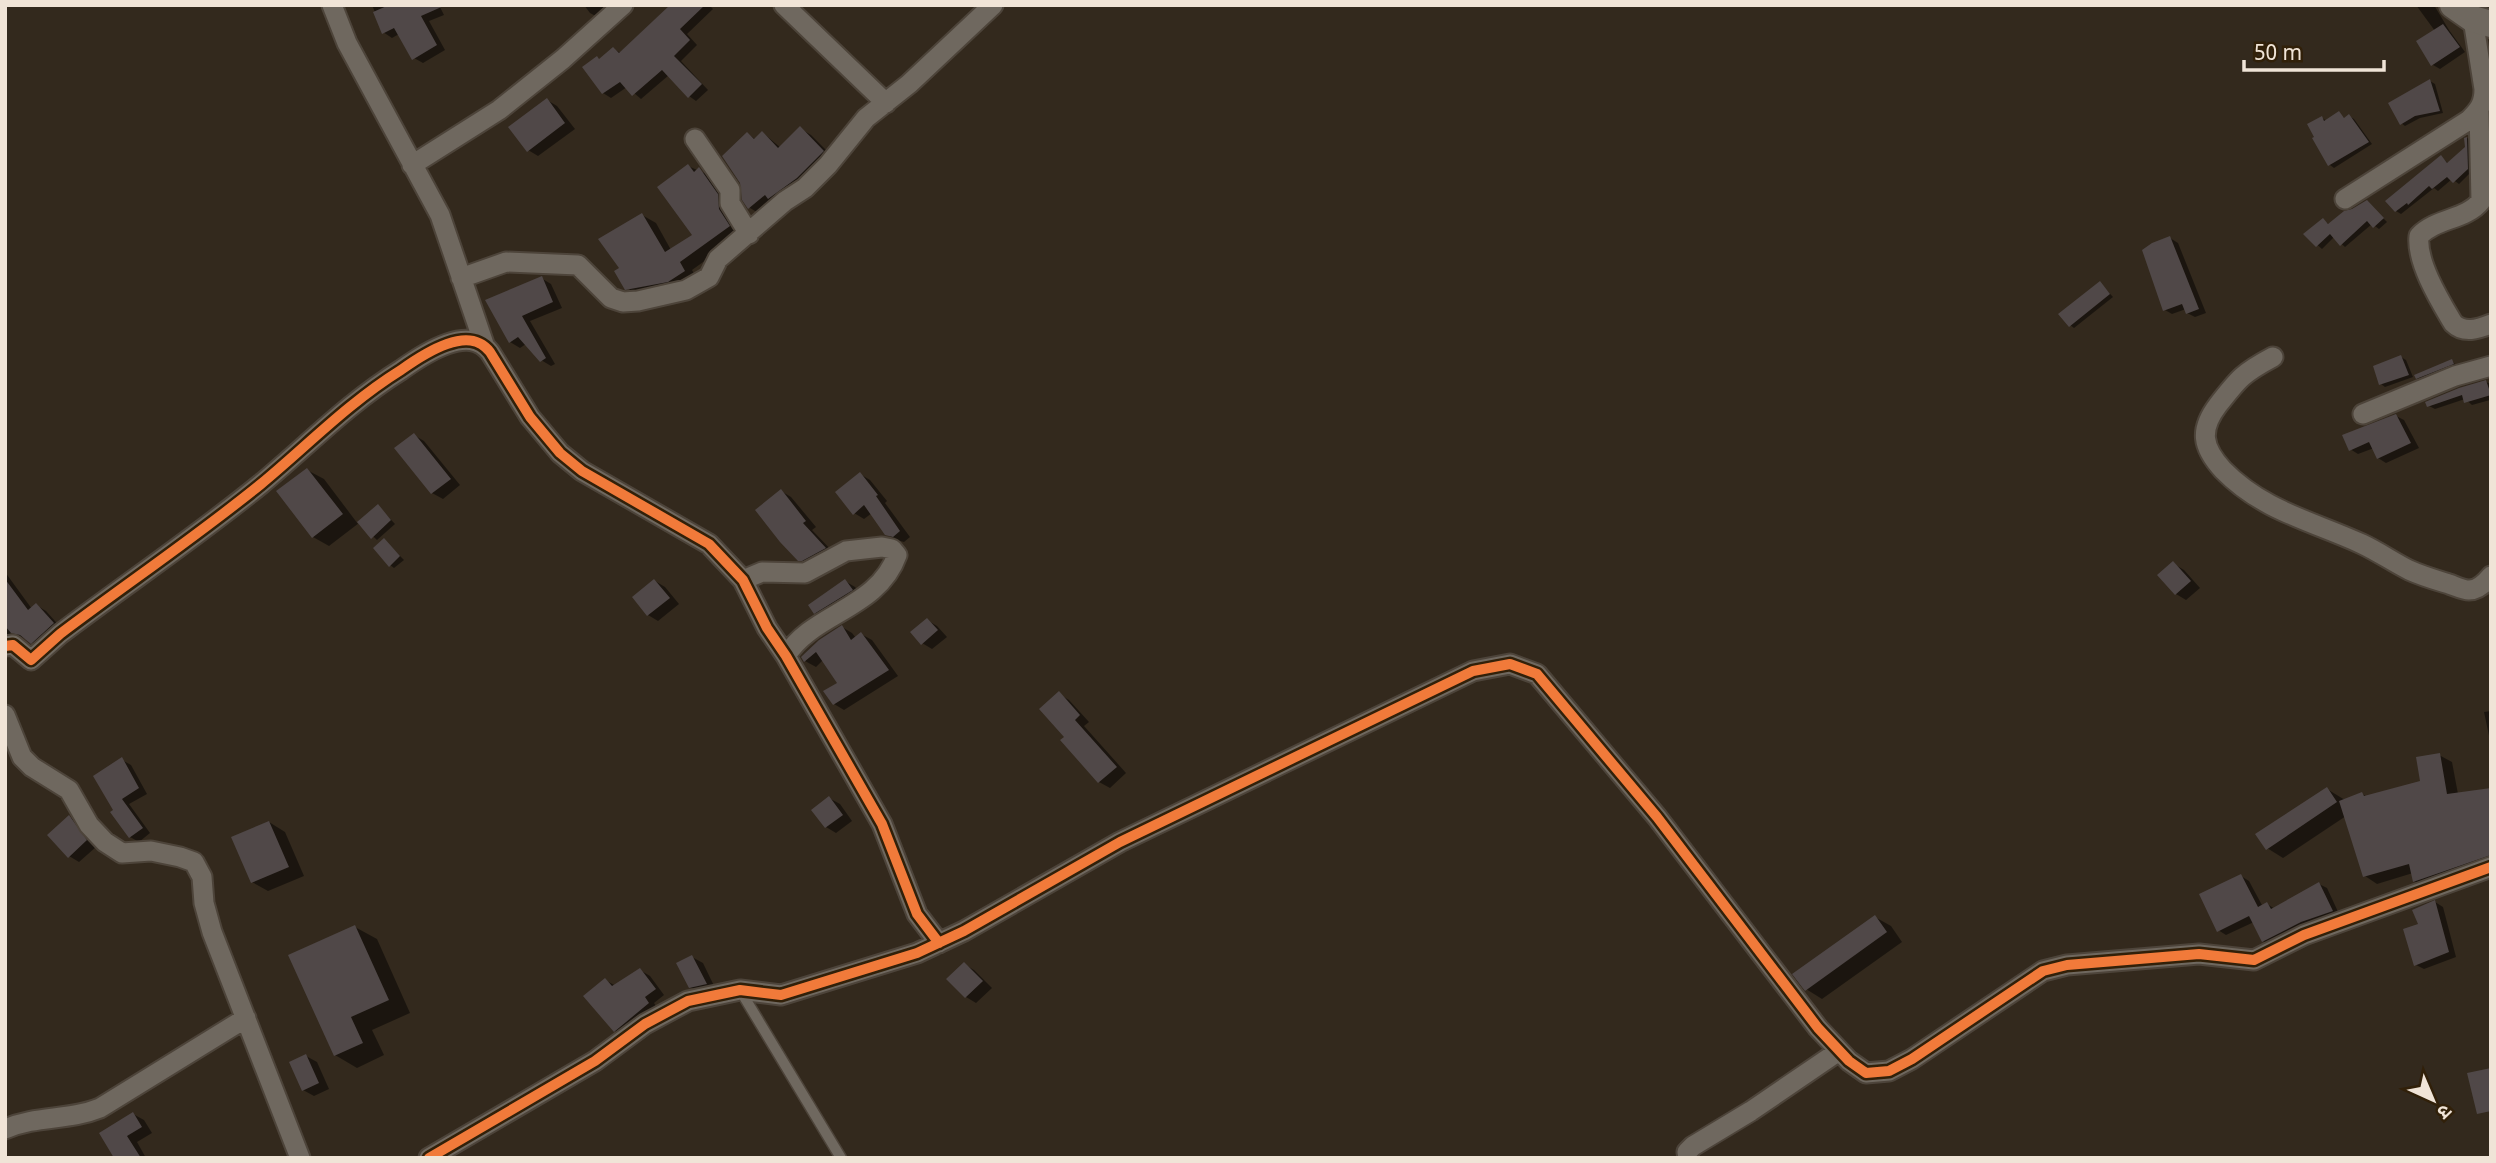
<svg xmlns="http://www.w3.org/2000/svg" width="2496" height="1163" font-family="Georgia,'Noto Sans Devanagari',serif">
<rect width="100%" height="100%" fill="#33291d"/>
<path fill="#0007" d="M372,5h67l5,10 -15,6 16,29 -22,13 -9,-5 -15,-24 -7,4 -9,-6z
M584,5h34l-17,14 -11,-6z
M674,5h35l4,4 -26,25 10,11 -16,16 27,29 -12,11 -7,-5 -20,-21 -28,24 -14,-12 -16,11 -8,-5 -3,-33 13,-11 8,4z
M2416,5h18l15,25 16,22 -25,17 -7,-4 -15,-23 17,-11z
M2430,81l5,3 8,29 -23,5 -15,8 -4,-3z
M547,100l10,6 18,23 -37,27 -10,-6z
M2339,113l6,6 4,-3 5,3 18,25 -38,24 -4,-3 -16,-26 8,-21 5,3z
M801,129l10,6 22,22 -73,57 -10,-6 -6,-9 4,-65 7,5 8,-6 18,15z
M2467,138l4,2 1,31 -13,13 -7,-5 -14,12 -4,-3 -33,26 -5,-3 -8,-10 53,-44 8,7 17,-17z
M688,166l25,11 29,57 -50,36 5,9 -57,17 -13,-8 -6,-20 21,-53 14,8 15,27 24,-14z
M2367,202l20,20 -8,7 -7,-5 -27,23 -11,-10 -12,12 -16,-14 17,-15 7,5z
M2170,238l8,5 28,70 -11,4 -8,-4 -1,-4 -14,5 -7,-4z
M541,278l10,6 11,24 -32,13 25,43 -4,2 -10,-6 -15,-16 -6,4 -10,-6 -23,-41z
M2100,283l13,14 -39,31 -4,-3z
M2401,357l5,3 7,17 -28,10 -4,-3z
M2452,361l5,5 -35,14 -5,-2z
M2486,382l5,2v20l-1,-4 -18,5 -7,-6 -30,10 -6,-3z
M2396,416l8,4 15,28 -33,15 -8,-5 -4,-10 -16,6 -8,-5z
M414,435l10,6 36,44 -17,14 -11,-6 -35,-44z
M307,470l17,9 34,45 20,-18 17,18 -18,16 -18,-17 -30,23 -16,-9z
M860,474l10,6 17,21 -2,2 25,34 -6,5 -7,-2 -11,-6 -14,-21 -8,6 -10,-6z
M781,491l10,6 25,30 -4,3 23,24 -25,11 -10,-6z
M384,540l20,20 -10,8 -4,-3z
M2174,564l10,6 16,18 -14,12 -10,-6z
M5,572l27,37 4,-4 10,6 17,19 -21,18 -29,-16 -5,3 -3,-1z
M655,581l10,6 14,17 -21,17 -10,-6z
M845,581l10,6 7,9 -36,22 -11,-6z
M927,620l10,6 10,11 -15,12 -10,-6z
M842,627l10,6 4,5 5,-4 11,6 26,36 -54,34 -10,-6 5,-21 -16,-23 -7,7 -11,-6z
M1059,694l10,6 20,22 -5,4 42,47 -16,15 -11,-6 -32,-45z
M2491,711v34l-7,-33z
M2439,755l13,7 6,32 33,-4v75l-64,23 -13,-7 -1,-8 -36,11 -12,-8 -19,-60 -63,42 -16,-10 60,-59 18,11 17,-6 6,3 54,-15z
M122,760l9,5 16,29 -18,10 21,29 -11,9 -9,-5 -15,-26z
M829,798l11,6 12,17 -16,12 -10,-6z
M69,817l10,6 17,24 -17,15 -10,-6z
M269,822l16,10 19,44 -36,15 -16,-9z
M2241,876l8,5 14,26 4,-3 8,5 44,-25 8,4 13,28 -68,30 -9,-5 -9,-19 -28,13 -8,-5z
M2435,902l8,5 13,50 -32,12 -8,-4 4,-40z
M1875,917l16,9 11,16 -80,57 -16,-10z
M355,927l22,12 33,74 -38,17 12,25 -27,13 -22,-13z
M692,957l11,6 13,27 -15,3 -11,-6z
M964,964l10,6 18,18 -16,15 -10,-6z
M640,970l10,6 14,19 -10,8 4,6 -33,27 -10,-5 -10,-51 11,6z
M306,1056l11,6 12,27 -15,7 -11,-6z
M133,1114l11,6 8,13 -15,9 9,16h-30z"/>
<path fill="#504848" d="M389,5h57l-25,11 16,29 -25,15 -18,-32 -12,6 -9,-22z
M670,5h35l-25,24 10,11 -16,16 28,28 -14,14 -26,-28 -30,26 -12,-14 -18,12 -20,-27 15,-11 2,3 14,-12 6,6z
M2443,24l17,23 -29,19 -15,-25z
M2430,79l10,32 -25,5 -15,9 -12,-22z
M547,98l18,25 -38,29 -19,-25z
M2339,111l5,7 5,-4 20,28 -41,24 -16,-28 2,-1 -7,-13 15,-8 2,5z
M800,126l24,25 -27,27 -29,21 -3,-4 -17,14 -6,-9 -2,-17 -18,-27 25,-24 7,7 8,-8 16,17z
M2467,137l1,32 -15,14 -6,-6 -15,12 -3,-3 -21,19 -1,-2 -12,9 -10,-11 56,-46 6,8 18,-16 -1,-9z
M688,164l6,8 5,-5 19,27 1,15 11,17 -50,36 5,9 -17,11 -43,8 -11,-19 5,-3 -21,-29 44,-26 23,39 27,-17 -35,-48z
M2367,200l17,18 -11,10 -6,-7 -27,25 -10,-12 -14,13 -13,-13 20,-16 5,6 16,-13 8,-2z
M2170,236l29,73 -13,5 -4,-10 -19,7 -21,-61 10,-7z
M542,276l11,26 -31,14 24,42 -6,4 -22,-25 -9,6 -24,-43z
M2100,281l10,13 -41,33 -11,-13z
M2401,355l8,20 -30,10 -6,-19z
M2452,359l2,5 -38,15 -2,-4z
M2486,380l5,15 -27,8 -2,-8 -35,12 -2,-5 34,-14z
M2396,414l15,29 -34,16 -8,-17 -20,9 -7,-16z
M414,433l37,46 -20,15 -37,-46z
M307,468l36,46 -31,24 -36,-47z
M860,472l18,23 -2,1 24,35 -7,6 -8,-2 -21,-30 -11,10 -18,-23z
M781,489l25,32 -3,2 23,25 -24,13h-4l-18,-19 -25,-32z
M378,504l13,16 -20,19 -14,-17z
M384,538l16,18 -11,11 -16,-19z
M2173,561l18,20 -16,14 -18,-20z
M5,579l23,31 8,-7 18,20 -23,21 -11,-9 -9,-2 -6,-7z
M654,579l16,19 -23,18 -15,-19z
M845,579l8,11 -39,24 -6,-9z
M927,618l11,12 -17,15 -11,-13z
M842,625l9,15 10,-8 28,38 -56,35 -10,-14 14,-8 -21,-31 -12,10 -3,-5 18,-17z
M1059,691l21,24 -5,5 42,47 -19,16 -38,-43 4,-3 -25,-28z
M2440,753l7,41 44,-6v67l-78,27 -4,-18 -46,13 -24,-76 23,-9 2,4 56,-15 -4,-24z
M122,757l17,31 -17,11 21,29 -14,10 -19,-26 3,-2 -20,-34z
M2327,787l10,15 -71,48 -11,-16z
M829,796l14,19 -18,13 -14,-18z
M69,815l18,25 -19,18 -21,-23z
M269,821l20,46 -38,16 -20,-46z
M2241,874l17,33 9,-5 4,7 48,-27 14,29 -32,11 -39,20 -13,-26 -32,16 -18,-38z
M2435,900l14,52 -35,14 -11,-37 15,-5 -6,-14z
M1875,915l12,17 -82,59 -13,-17z
M355,925l34,75 -38,17 12,26 -29,13 -46,-101z
M692,955l15,29 -18,4 -13,-25z
M964,962l19,19 -18,17 -19,-19z
M640,968l16,21 -11,8 4,6 -35,29 -31,-36 22,-18 7,8z
M306,1054l13,29 -17,8 -13,-29z
M2491,1068v43l-14,3 -10,-41z
M133,1112l9,15 -15,9 14,22h-27l-15,-25z"/>
<g fill="none" stroke-linecap="round" stroke-linejoin="round">
<defs>
<path id="lane" d="M740,990l101,168"/>
<path id="street" d="M332,5l15,38 93,172 44,129
M784,5l102,98
M2479,110l2,91c-15,19 -45,17 -62,35 -3,26 21,65 34,87 11,11 25,6 38,1
M695,139l35,51v13l19,31
M412,165l87,-55 64,-51 60,-54
M2345,199l124,-79c10,-10 15,-16 15,-31l-11,-70
M461,278l45,-16 72,3 33,33 12,4 15,-1 48,-11 23,-13 9,-18 67,-58 20,-13 23,-23 38,-47 43,-34 84,-79
M2273,357c-30,16 -34,21 -55,48 -19,25 -16,42 5,65 40,41 89,51 139,74 17,8 31,18 47,26 13,6 27,10 40,14 6,2 14,6 20,6 9,0 17,-8 22,-14
M2363,414l92,-38 36,-10
M743,580l19,-8 43,1 41,-22 36,-4 10,2 5,6c-19,54 -85,58 -111,101
M5,646l8,-1 18,15 29,-26c66,-50 136,-97 201,-150 47,-39 87,-81 140,-114 14,-10 29,-20 46,-26 17,-6 32,-6 43,8l40,65 30,36 22,18 127,73 34,36 24,48 19,28 96,168 35,90 22,29
M5,715l17,42 10,10 37,23 20,35 16,17 17,11 29,-2 29,6 14,5 8,15 2,26 8,29 88,226
M5,1129c33,-14 63,-8 95,-21l146,-90
M429,1158l166,-97 50,-37 43,-23 52,-11 41,5 136,-42 47,-22 156,-89 353,-171 37,-7 27,10 120,143 161,211 31,33 17,12 23,-2 23,-12 131,-88 24,-6 132,-11 55,6 50,-25 187,-68
M1688,1158l-1,-6 6,-6 58,-35 88,-60"/>
<path id="secondary" d="M2453,5l20,14 18,5"/>
</defs>
<use href="#lane" stroke="#4d443a" stroke-width="13"/>
<use href="#street" stroke="#4d443a" stroke-width="23"/>
<use href="#secondary" stroke="#4d443a" stroke-width="30"/>
<use href="#lane" stroke="#6f685f" stroke-width="10"/>
<use href="#street" stroke="#6f685f" stroke-width="19"/>
<use href="#secondary" stroke="#6f685f" stroke-width="26"/>
<defs>
<path id="cycleway" d="M5,646l8,-1 18,15 29,-26c66,-50 136,-97 201,-150 47,-39 87,-81 140,-114 14,-10 29,-20 46,-26 17,-6 32,-6 43,8l40,65 30,36 22,18 127,73 34,36 24,48 19,28 96,168 35,90 22,29
M429,1158l166,-97 50,-37 43,-23 52,-11 41,5 136,-42 47,-22 156,-89 353,-171 37,-7 27,10 120,143 161,211 31,33 17,12 23,-2 23,-12 131,-88 24,-6 132,-11 55,6 50,-25 187,-68"/>
</defs>
<use href="#cycleway" stroke="#312009" stroke-width="15"/>
<use href="#cycleway" stroke="#f17a3a" stroke-width="10"/>
</g>
<rect width="2496" height="1163" fill="none" stroke="#f0e4d7" stroke-width="14"/>
<g transform="translate(2433 1100) rotate(136)" stroke="#312009" stroke-width="5" paint-order="stroke">
<path d="M0-5L12 26L0 18L-12 26Z" fill="#f0e4d7"/>
<text y="-10" font-size="19" font-weight="bold" text-anchor="middle" fill="#f0e4d7">उ</text>
</g>
<path d="M2244 60v10h140v-10" fill="none" stroke="#f0e4d7" stroke-width="3.5"/>
<text x="2254" y="60" font-size="21" fill="#f0e4d7" stroke="#312009" stroke-width="5" paint-order="stroke">50 m</text>
</svg>
